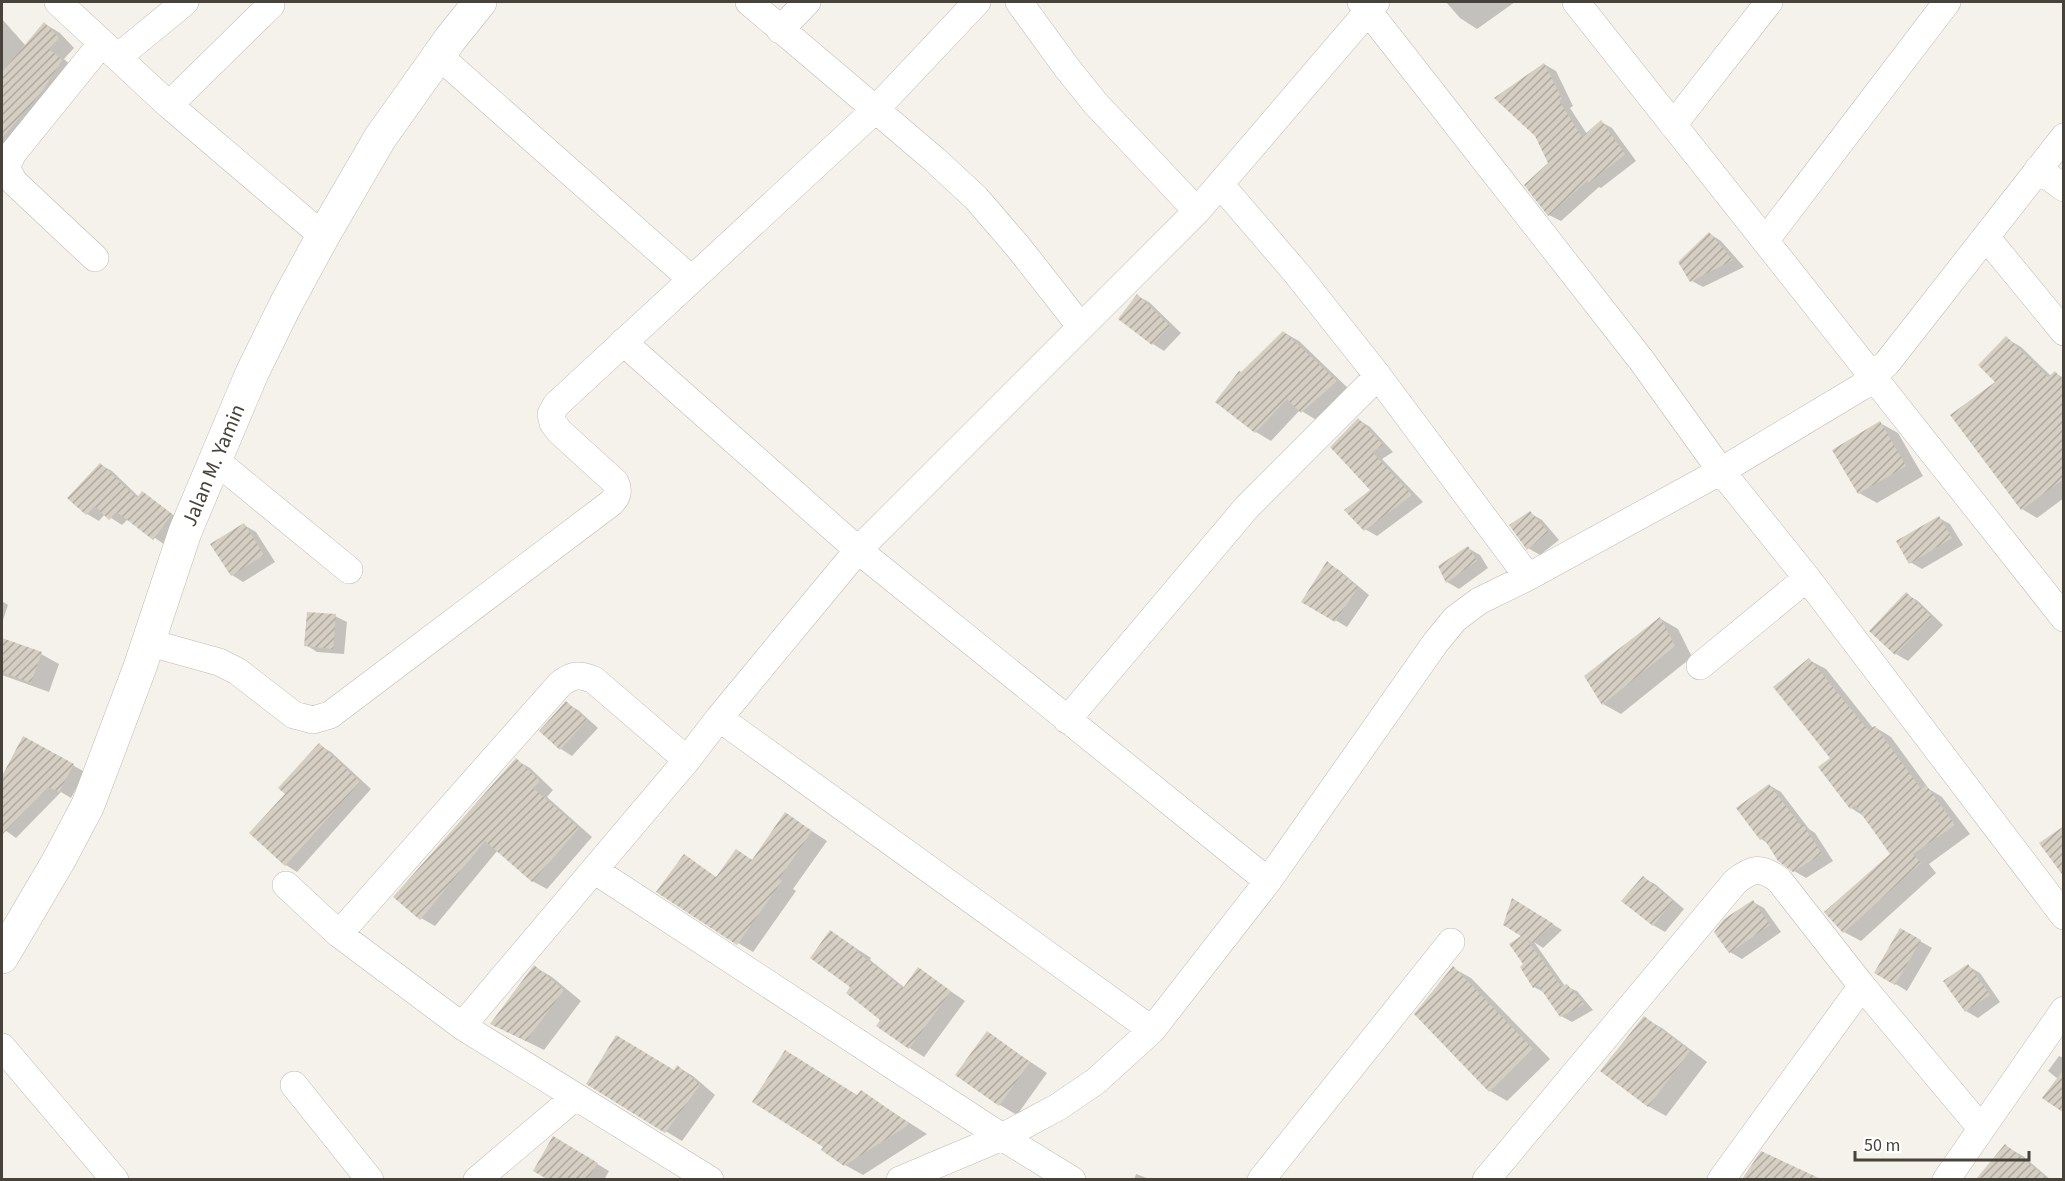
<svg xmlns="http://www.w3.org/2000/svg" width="2065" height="1181" font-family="'Source Sans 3',sans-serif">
<defs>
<pattern id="building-hatch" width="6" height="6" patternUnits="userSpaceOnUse" patternTransform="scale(1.5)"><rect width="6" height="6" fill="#d5cec3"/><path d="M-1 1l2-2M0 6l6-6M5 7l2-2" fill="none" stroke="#afa99f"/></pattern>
</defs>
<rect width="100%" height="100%" fill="#f5f2ec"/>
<path fill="#0003" d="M1446,2h69l-38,27 -17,-11z
M2,19l24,27 19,-22 15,9 14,15 -10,11 13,12 -75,92z
M1544,64l12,7 17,35 -3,2 17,26 14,-12 11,6 24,33 -35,27 -2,-1 -38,34 -12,-6 1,-51z
M1710,234l11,7 23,26 -41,20 -11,-6z
M1137,296l12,6 32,31 -17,18 -11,-7z
M1283,332l16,9 52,50 -33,30 -18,-11 -29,31 -15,-9 -15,-58z
M2006,338l15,9 30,29 4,-3 9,5v120l-27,20 -15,-9 -70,-94 45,-33z
M1359,420l11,7 23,25 -11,7 41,43 -46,34 -12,-7 8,-39z
M1880,423l18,10 25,43 -46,27 -18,-10z
M101,465l11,6 27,26 4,-4 40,29 -18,23 -37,-26 -6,6 -17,-11 -6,7 -12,-7 -17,-16z
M1530,513l12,7 17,20 -19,15 -12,-7z
M1939,518l11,6 13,21 -41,24 -12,-7z
M244,525l12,7 19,30 -32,20 -11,-7z
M1468,548l12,7 8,13 -29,21 -12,-7 -7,-15z
M1327,563l12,7 30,25 -22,32 -44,-26z
M1906,594l12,7 25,24 -35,36 -12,-7 -25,-23z
M2,601l6,4 -6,18z
M335,616l12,6 -3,32 -27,-2 -11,-7z
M1661,619l17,10 14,28 -71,57 -18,-10 -17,-27z
M2,640l39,14 18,10 -10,28 -47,-17z
M1809,660l17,9 47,59 2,-1 16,10 38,52 13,8 28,37 -41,30 7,9 -75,68 -17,-9 48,-78 -27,-37 -14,-9 -19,-50z
M566,703l12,7 20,18 -26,28 -11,-7z
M23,738l62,34 -14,26 -10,-6 -45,46 -14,-10v-49z
M319,745l12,7 40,37 -74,83 -11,-7 1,-71z
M516,760l14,8 23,22 -6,7 45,40 -45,52 -15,-8 -34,-31 -63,76 -14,-8z
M1769,785l12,7 28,37 6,4 18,28 -27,17 -12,-7 -25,-27 -8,-5z
M786,814l41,27 -34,48 3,2 -43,61 -15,-9 -54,-87 33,22 20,-27 17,10z
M1643,878l12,6 29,25 -19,23 -12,-7z
M1513,900l49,30 -19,18 -9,-6 31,44 12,5 16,19 -21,12 -11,-6 -16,-23 -11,-6 -9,-23 -2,-28z
M1753,902l11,6 17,24 -39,27 -12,-7z
M1901,930l31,18 -25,43 -31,-19z
M831,932l40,26 -1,2 35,28 13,-19 47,32 -41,56 -14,-9 -28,-28z
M1968,966l12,7 20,29 -22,16 -12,-7z
M535,967l17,10 29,24 -37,49 -52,-26z
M1453,968l18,10 79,81 -43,42 -17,-10z
M1644,1018l18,10 45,34 -41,54 -18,-10z
M987,1033l60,40 -30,42 -17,-10z
M2059,1056l5,2v53l-6,-32 -10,-8z
M678,1067l15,9 22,19 -33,46 -94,-57 87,-13z
M861,1092l66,42 -64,41 -18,-10 13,-69z
M554,1138l55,33 -5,9h-54l-15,-10z
M2005,1146l18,10 28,24h-61l-8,-6z
M1136,1174l16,6h-18z
M1809,1176l7,4h-73l1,-3z"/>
<path fill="url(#building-hatch)" d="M44,22l15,16 -10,11 13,11 -21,33 -39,45v-66z
M1544,63l18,36 -3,2 23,36 19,-17 24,34 -36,29 -2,-2 -39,35 -24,-31 24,-22 -13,-27 -41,-38z
M1709,232l24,28 -43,22 -12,-20z
M1137,294l33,32 -18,19 -34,-26z
M1283,331l54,50 -36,32 -14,-14 -32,34 -40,-31 24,-31 2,1z
M2006,336l42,41 7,-6 9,11v97l-43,31 -71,-95 45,-33 -17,-17z
M1358,418l25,27 -11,7 40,43 -48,36 -20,-21 26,-20 -40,-43z
M1880,421l26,45 -48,28 -26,-44z
M100,463l37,35 5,-7 30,23 -19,26 -36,-28 -8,8 -14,-14 -9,9 -19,-17z
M1530,511l18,21 -21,18 -18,-25z
M1939,516l13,22 -43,26 -13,-23z
M244,523l20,32 -33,21 -21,-32z
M1468,546l9,15 -31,22 -8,-17z
M1327,561l31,26 -23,35 -34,-20z
M1906,592l26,25 -37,38 -26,-24z
M307,612l29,2 -3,35 -29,-3z
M1660,617l15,29 -73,59 -18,-29z
M2,638l40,14 -11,31 -29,-11z
M1809,658l59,72 7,-4 46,63 5,-4 29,40 -42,29 8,9 -78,70 -19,-21 66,-58 -35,-49 -5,4 -32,-42 12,-9 -57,-71z
M566,701l21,19 -27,30 -21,-19z
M23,736l51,28 -15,28 -11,-5 -46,48v-59z
M319,743l41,39 -75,84 -36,-33 36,-39 -7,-6z
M516,758l24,23 -7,7 46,40 -47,54 -47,-41 -65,79 -27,-23z
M1769,784l32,42 2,-2 19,30 -29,18 -15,-11 -15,-24 -3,3 -24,-32z
M785,812l27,19 -33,48 3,2 -45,64 -81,-53 28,-38 32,23 20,-28 16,11z
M2064,826v51l-25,-34z
M1643,876l30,25 -20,25 -32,-25z
M1512,898l42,26 -22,19 -5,-3 34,46 6,-2 17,20 -24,13 -22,-32 -5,3 -13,-21 3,-3 -14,-20 12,-8 -18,-11z
M1753,900l17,25 -41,28 -15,-21 10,-13z
M1900,928l21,12 -26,45 -21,-12z
M830,930l27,19 -1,2 47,37 15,-21 33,24 -42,58 -33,-23 4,-6 -34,-27 4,-6 -40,-29z
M1968,964l22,31 -25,17 -22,-31z
M534,965l30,25 -38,51 -36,-17z
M1453,966l80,83 -44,43 -75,-78z
M1644,1016l46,35 -42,56 -48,-36z
M987,1031l43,31 -31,44 -44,-31z
M616,1035l58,35 3,-5 23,20 -35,48 -79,-49z
M785,1050l72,45 4,-5 49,34 -66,42 -23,-16 2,-3 -71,-45z
M2064,1069v44l-22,-15z
M553,1136l45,27 -10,16h-41l-14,-8z
M2005,1144l43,35h-72z
M1761,1151l60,28h-79z"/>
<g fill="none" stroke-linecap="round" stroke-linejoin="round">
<defs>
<path id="minor" d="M58,2l111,103 154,131
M749,2l186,158 41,38 43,50 62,79
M1019,2l48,66 29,36 101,107
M1361,2l281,359 79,110 86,107 257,338
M1576,2l488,616
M780,30l27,-28
M439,56l252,223
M118,57l67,-55
M169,105l102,-100
M1673,125l96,-123
M2038,169l26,19
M1220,184l78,91 80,101 150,201
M1986,237l78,95
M1765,241l182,-239
M95,258l-81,-76 -8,-15 7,-14 89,-110
M623,342l235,208 410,331
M215,460l134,110
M147,642l72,20 18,9 57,44 19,5 17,-5 281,-212c7,-7 8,-12 4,-21l-55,-50 -7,-9 -2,-9 5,-9 319,-295 102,-108
M1700,666l107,-88
M719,718l433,312
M1067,720l180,-213 131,-131
M594,870l408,267 70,43
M286,885l53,49 123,92 248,154
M339,934l221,-250c13,-10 20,-10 34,-4l93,80
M462,1026l225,-266 32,-42 139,-168 339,-339 179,-209
M2,1047l113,133
M294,1085l76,95
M477,1180l98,-83
M900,1180l102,-43 56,-30 38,-26 56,-51 116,-149 168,-239 19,-23 24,-18 49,-24 193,-106 140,-84 26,-24 177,-226
M1261,1180l190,-238
M1486,1180l249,-298c17,-14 26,-16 44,-2l83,106 119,142
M1721,1180l141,-194
M1946,1180l118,-170"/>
<g id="tertiary">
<path id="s1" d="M2,957l57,-97 29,-55 52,-138 45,-135 67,-159 34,-69 37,-68 57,-98 71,-100 29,-36"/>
</g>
</defs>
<use href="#minor" stroke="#bfb9b0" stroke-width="28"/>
<use href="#tertiary" stroke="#bfb9b0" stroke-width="34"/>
<use href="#minor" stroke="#fff" stroke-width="27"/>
<use href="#tertiary" stroke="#fff" stroke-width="33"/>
</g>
<g text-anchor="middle" stroke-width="4.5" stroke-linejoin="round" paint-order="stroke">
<g font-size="21" fill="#48433a" stroke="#fff">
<text dy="7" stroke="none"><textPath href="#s1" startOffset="537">Jalan M. Yamin</textPath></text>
</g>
</g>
<rect width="2065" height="1181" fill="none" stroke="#48433a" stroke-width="6"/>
<path d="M1855 1151v9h174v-9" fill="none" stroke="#48433a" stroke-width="3"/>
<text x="1864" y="1151" font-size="18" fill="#48433a" stroke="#ffffff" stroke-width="4.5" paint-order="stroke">50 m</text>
</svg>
